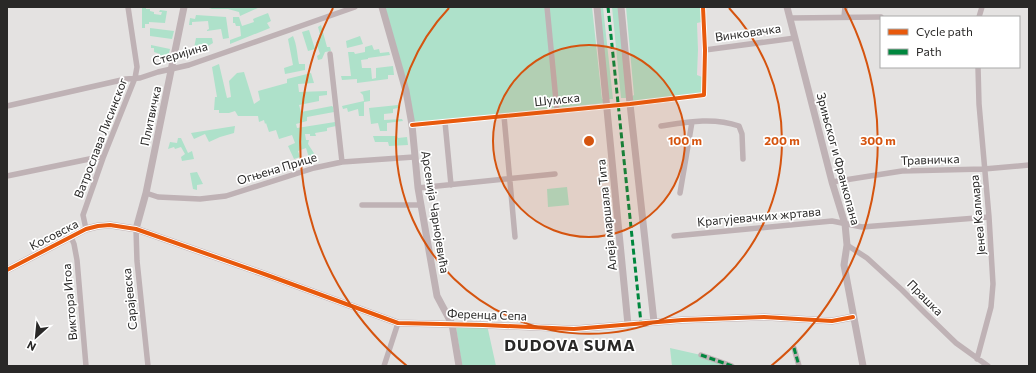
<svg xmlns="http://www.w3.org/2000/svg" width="1036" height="373" font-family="Commissioner,sans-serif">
<rect width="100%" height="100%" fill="#e4e2e1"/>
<path fill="#e7d9df" d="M702,22v55l-5,-1 1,-26 -1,-27z"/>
<path fill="#aee1ca" d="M142,7h4v2h4v2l4,1v2l7,1 1,-3h-3l1,-2 7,1 -2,12 -16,-1v2h-4v4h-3z
M206,7h54l-20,9 -1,-4 -11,-3h-16z
M384,7h208l10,92 3,1v3l-192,20z
M598,7h5l10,92h-5z
M612,7h7l8,91h-6z
M626,7h75l1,15 -5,1 1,27 -1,25 5,2v17l-71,8v-5l3,-2z
M268,13l3,8 -4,2 3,5 -40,16v-4l11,-4 -1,-10h-4l-1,-3h-2v-6h6l3,9 12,-4 -1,-3z
M196,15l30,2 3,21 -6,1 -2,-10 -14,2v-1l2,-1 -1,-8 -16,1v3h-3l1,-7 5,1z
M321,25l6,22h3l1,4 -6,1 -3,7 -4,1 -1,-4 3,-2 -4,-12 4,-2 -1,-5 1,-1 -2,-7z
M150,28l24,3 -2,8 -22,-3z
M309,30l6,19 -7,2 -6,-19z
M293,36c4,9 4,18 6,28h6v6l-20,4 -1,-6 9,-3 -5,-26z
M360,36l3,8 -16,4 -1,-7z
M196,38h16l1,5 -5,3 -1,-1 -13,3z
M151,45l19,4 -2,8 -8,-1v-2l-6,-2v-4h-3z
M372,45l2,5 5,-1 1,4 9,-1 1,3 -22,3v1l-7,1 1,8h9l1,11 4,-1v-10l17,-2 1,9h-6v4l-31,4v-4l-15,1 -1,-4h10l-3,-24h6l1,2 10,-2v-5z
M219,64l8,34 4,-1 -2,-16 8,-8 7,-1 10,32 6,-4 -2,-9 29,-8v-4l24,-6 3,10 -16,1 1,8 28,-1v4l-8,1v5l-20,4 2,7 31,-6 1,1 1,5 -27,5v4l-11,3 1,4 38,-6 1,4 -9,2v3l-12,2 1,3h-6v-2h-5l1,6h3l-1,4 11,17 -8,3 -5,-16 -8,3 2,6 -6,2 -6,-13 7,-3 -3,-8 -13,4 -3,-9 -7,2 -3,-9 -1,1 -1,-4 -5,2 -1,-6h-20l-3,-5 -6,2h-10v-3h-5l1,-13h2l-5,-30z
M370,90v11l-6,1v14h-5l-1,-7 -10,3 -1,-4 -4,1 -1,-3 22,-5 -1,-6 -3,-3z
M398,105v3l-5,1v4l-9,1v6l18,-1 1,2 -16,2v8h-7l-2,-8 -7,1 -2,-16z
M235,126l-1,7 -14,4 -11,5 -4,-8 -11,5 -3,-6z
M373,136h24l1,2 9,-1 1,8 -19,1 -1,-4h-13z
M178,138h3l7,15 4,-2 2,8 -12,2 -1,-4 4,-3 -4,-7 -6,2 -1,-2 -6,2 2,-7 7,1z
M197,172l6,12 -6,1v5l-4,-1 -3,-16z
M567,187l2,18 -21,2 -1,-18z
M487,325l9,41h-34l-6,-39z
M670,348l31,7 32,11h-61z"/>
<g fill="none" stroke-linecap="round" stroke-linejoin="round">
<path stroke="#bfb2b5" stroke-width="5.5" d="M547,7l10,104
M844,17l1,-10
M979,17l3,-10
M790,18l91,-1
M705,50l90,-12
M330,54l12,108
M7,106l119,-27 14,-1 18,-6 31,-7 166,-58
M504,116l11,121
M445,122l6,63
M412,125l218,-21 74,-9 1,-45 -2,-43
M661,126c26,-4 52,-9 78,0l3,8 1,25
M7,176l92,-19 4,1
M832,182l70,-11 82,-2 45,-4
M418,188l137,-14
M146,193l12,4 42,2 26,-3 88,-28 28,-6 72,-5
M680,193l12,-71
M362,205h59
M86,229l-3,-14 20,-57 32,-80 2,-11 -9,-60
M136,229l1,32 11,105
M674,236l158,-15 30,6 127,-10
M71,237l3,7 3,16 9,106
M847,245l20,13 35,32 23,23 31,30 32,23
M794,348l5,18
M701,355l31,11
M977,359l14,-52 2,-23 -4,-67 -10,-113 -1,-37
M384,366l14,-43"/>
<path stroke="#bfb2b5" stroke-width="7" d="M382,7l24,84 6,34 6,63 19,108 15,28 7,42
M597,7l31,318
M621,7l9,97 24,218
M787,7l45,175 13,42 2,21 -3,20 19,101
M136,229l10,-36 38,-186
M7,270l79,-41 12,-3 12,-1 26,4 131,46 131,48 85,2 91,4 108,-9 82,-3 68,4 21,-4"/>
<path stroke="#00873e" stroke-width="3" stroke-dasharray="6 3" stroke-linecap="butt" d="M608,7l33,316
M794,348l5,18
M701,355l31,11"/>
<defs>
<path id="cycleway" d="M412,125l218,-21 74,-9 1,-45 -2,-43
M7,270l79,-41 12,-3 12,-1 26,4 131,46 131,48 85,2 91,4 108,-9 82,-3 68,4 21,-4"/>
</defs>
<use href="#cycleway" stroke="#fff" stroke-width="6"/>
<use href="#cycleway" stroke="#e8590c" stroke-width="4"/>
</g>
<circle cx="589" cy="141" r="96" fill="#d5540f" fill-opacity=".12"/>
<g fill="none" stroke="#d5540f" stroke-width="2">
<circle cx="589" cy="141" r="96"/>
<path d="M729 8A193 193 0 1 1 449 8"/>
<path d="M407 366A289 289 0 0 1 333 8M845 8A289 289 0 0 1 771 366"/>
</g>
<g text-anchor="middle" stroke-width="3.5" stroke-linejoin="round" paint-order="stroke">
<g font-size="12" fill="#292827" stroke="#fff">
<text transform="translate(748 33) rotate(-8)" y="4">Винковачка</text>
<text transform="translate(180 54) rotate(-16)" y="4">Стеријина</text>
<text transform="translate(557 100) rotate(-6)" y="4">Шумска</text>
<text transform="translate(151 116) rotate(-78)" y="4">Плитвичка</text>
<text transform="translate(101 138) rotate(-69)" y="4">Ватрослава Лисинског</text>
<text transform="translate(838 159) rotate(75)" y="4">Зрињског и Франкопана</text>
<text transform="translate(930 160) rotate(-2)" y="4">Травничка</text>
<text transform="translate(277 169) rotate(-17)" y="4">Огњена Прице</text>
<text transform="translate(435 212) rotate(81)" y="4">Арсенија Чарнојевића</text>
<text transform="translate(607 215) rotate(-96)" y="4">Алеја маршала Тита</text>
<text transform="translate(978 215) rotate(-95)" y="4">Јенеа Калмара</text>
<text transform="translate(759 217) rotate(-5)" y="4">Крагујевачких жртава</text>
<text transform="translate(54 235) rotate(-27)" y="4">Косовска</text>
<text transform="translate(925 298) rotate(45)" y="4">Прашка</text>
<text transform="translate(130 299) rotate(-96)" y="4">Сарајевска</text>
<text transform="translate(70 302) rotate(-95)" y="4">Виктора Игоа</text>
<text transform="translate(487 315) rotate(2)" y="4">Ференца Сепа</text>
</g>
<g font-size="16" font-weight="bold" letter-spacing="1" fill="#292827" stroke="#fff">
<text x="570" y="351">DUDOVA SUMA</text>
</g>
</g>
<circle cx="589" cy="141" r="6" fill="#d5540f" stroke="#fff" stroke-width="2"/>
<g font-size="12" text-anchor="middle" font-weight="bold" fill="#d5540f" stroke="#fff" stroke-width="3.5" stroke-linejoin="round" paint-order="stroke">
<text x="685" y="145">100 m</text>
<text x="782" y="145">200 m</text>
<text x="878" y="145">300 m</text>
</g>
<rect width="1036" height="373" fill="none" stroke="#292827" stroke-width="16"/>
<rect x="880" y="16" width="140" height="52" fill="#ffffff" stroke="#a9a9a9"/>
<rect x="888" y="29" width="20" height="6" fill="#e8590c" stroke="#a9a9a9"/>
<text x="916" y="36" font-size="12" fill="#292827">Cycle path</text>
<rect x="888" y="49" width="20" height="6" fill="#00873e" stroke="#a9a9a9"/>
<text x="916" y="56" font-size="12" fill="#292827">Path</text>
<g transform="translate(36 337) rotate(207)" stroke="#ffffff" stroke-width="3" paint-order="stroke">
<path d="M0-3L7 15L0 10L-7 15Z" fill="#292827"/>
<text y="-6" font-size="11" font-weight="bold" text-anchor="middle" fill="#292827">N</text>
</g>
</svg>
